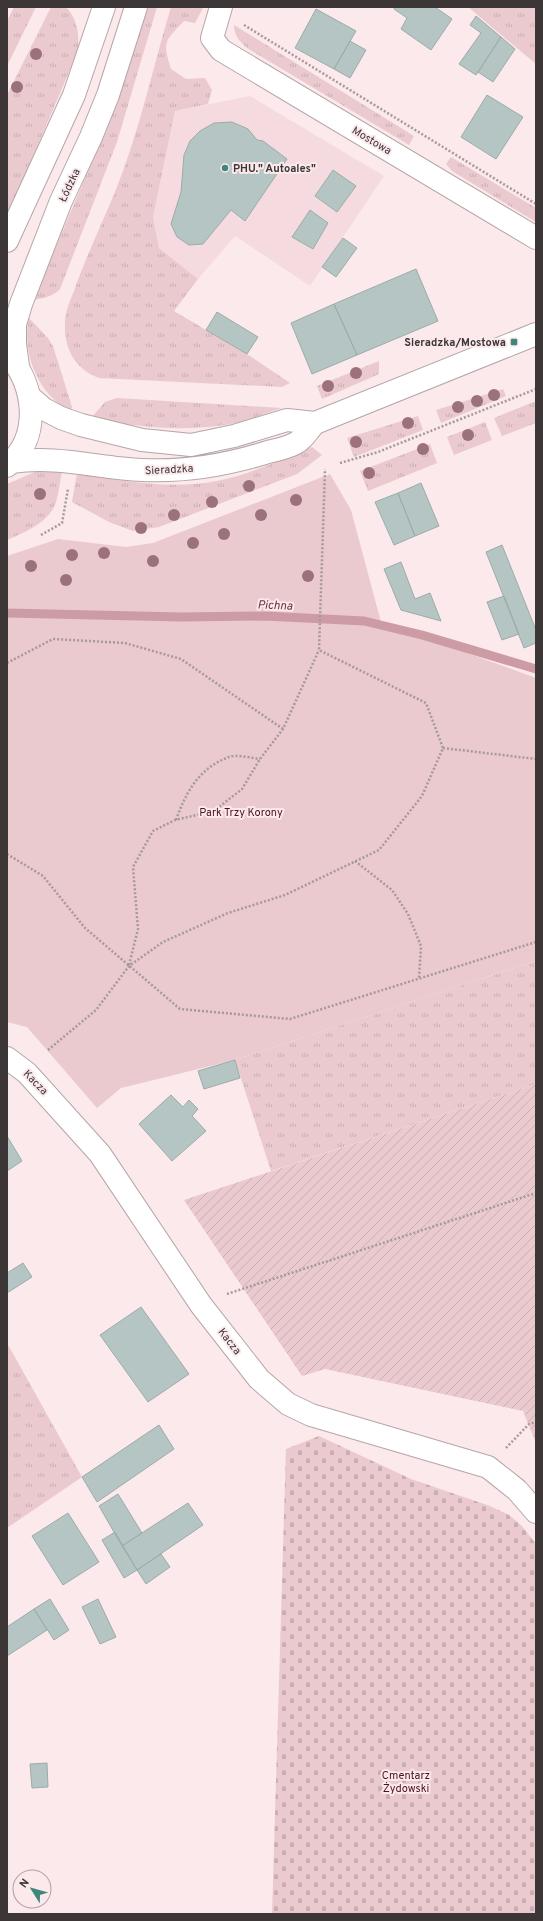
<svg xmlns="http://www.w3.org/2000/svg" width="543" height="1921" font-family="Overpass,sans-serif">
<defs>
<pattern id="grass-tufts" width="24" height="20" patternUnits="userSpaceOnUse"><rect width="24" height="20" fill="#eacace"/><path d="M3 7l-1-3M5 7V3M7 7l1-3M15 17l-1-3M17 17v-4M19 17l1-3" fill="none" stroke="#caaeb2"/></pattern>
<pattern id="cemetery-stones" width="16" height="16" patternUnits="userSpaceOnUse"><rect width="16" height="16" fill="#eacace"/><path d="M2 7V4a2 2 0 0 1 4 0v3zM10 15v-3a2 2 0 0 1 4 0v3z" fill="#caaeb2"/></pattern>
<pattern id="garden-furrows" width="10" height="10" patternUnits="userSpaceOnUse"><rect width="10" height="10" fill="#eacace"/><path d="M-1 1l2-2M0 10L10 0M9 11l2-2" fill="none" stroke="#caaeb2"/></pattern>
</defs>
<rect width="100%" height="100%" fill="#fbe9ec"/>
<path fill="#f5dbdf" d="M250,96l134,80 -74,110 -75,-50 -37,43 -39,-31 -6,-31 22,-106z"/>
<path fill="url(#grass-tufts)" d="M14,7h22l-29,59v-45z
M51,7h15c12,13 13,27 12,44l-71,166v-122z
M147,7h10l-40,135 -57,147c-8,8 -16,9 -27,11l85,-199z
M171,7l32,1 -8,15 -11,-2c-19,20 -22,20 -13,48l15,10 19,-1 7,12 -4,14 -33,7 -22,106 6,31 39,31 -24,32 76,45 40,27 -8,4 -183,-9c-24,-9 -35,-29 -34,-55 0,-11 5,-22 9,-32 12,-35 29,-69 43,-104 23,-58 36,-120 54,-180z
M468,7h68v57z
M234,25l180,111 -5,9 -162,-97c-8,-7 -13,-13 -13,-23z
M451,157l85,51v14l-84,-51 -6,-7z
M29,318l19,20 5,8 19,61 -1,5c-32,-17 -50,-58 -42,-94z
M379,361v13l-57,25 -5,-13z
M503,389l3,7 -65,27 -5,-13z
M117,398l165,10c-14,4 -27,10 -41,14 -50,11 -100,6 -150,-4l14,-16z
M536,401v22l-34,13 -8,-18z
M418,416l5,14 -69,27 -7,-19z
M485,422l7,18 -38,15 -7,-18z
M430,444l7,19 -69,28 -8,-20z
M312,447l10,8 -25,19 -138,53 -26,4 -24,-9 -37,-20 5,-29c46,8 93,17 140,8 33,-6 64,-22 95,-34z
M52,470l10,1c-2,10 -3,21 -6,31 -7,21 -31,30 -49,38v-56l28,-12z
M536,961v123l-265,87 -36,-111z
M7,1343l75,134 -75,51z"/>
<path fill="url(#cemetery-stones)" d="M319,1436l92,43 79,27 19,9 13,11 14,18v370h-264l14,-465z"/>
<path fill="#eacace" d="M330,474l21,36 31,116 19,3 135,49v283l-301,99 -114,28 -24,20 -70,-81 -20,-5v-466l51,-17 68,8 27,-4z"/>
<path fill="url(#garden-furrows)" d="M536,1084v359l-13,-32 -198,-42 -23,7 -118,-176z"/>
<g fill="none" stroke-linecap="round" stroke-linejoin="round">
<path stroke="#cd9ba3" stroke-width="9" d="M7,613l174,4 84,-1 99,5 58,14 114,34"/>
</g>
<path fill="#b4c5c3" stroke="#9baca9" d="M395,7h40l17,12 -21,31 -30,-21 6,-11 -13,-9z
M316,9l40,22 -22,38 -39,-21z
M476,16l25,21 -25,38 -17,-11 22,-31 -11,-8z
M501,37l14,12 -22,33 -15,-10z
M350,41l16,9 -16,28 -16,-9z
M487,95l36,22 -27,42 -35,-22z
M232,122l16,7 9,11 6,1 24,18 -42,62 -14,-11 -28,34 -14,1 -12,-8 -6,-13 10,-32 3,-37 6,-14 10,-10 14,-8z
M333,170l23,16 -19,26 -22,-16z
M310,210l18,13 -15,26 -21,-12z
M343,238l14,10 -21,29 -14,-10z
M416,269l22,52 -81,34 -23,-51z
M334,304l23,51 -45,19 -21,-51z
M217,312l41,25 -11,17 -41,-24z
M421,483l18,43 -24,10 -17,-43z
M398,493l17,43 -21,9 -19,-43z
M502,545l34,85v13l-12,5 -38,-96z
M401,562l14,37 15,-6 11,28 -40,-11 -17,-41z
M504,596l15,38 -17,6 -15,-38z
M235,1060l5,18 -36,11 -6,-18z
M171,1095l12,12 6,-7 9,9 -6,7 14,15 -34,30 -33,-37z
M7,1136l15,25 -15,10z
M23,1263l9,14 -25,16v-20z
M141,1307l48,67 -41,28 -48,-67z
M159,1425l15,24 -77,53 -15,-25z
M118,1494l24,39 -20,13 -23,-40z
M188,1503l15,22 -66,45 -15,-24z
M68,1513l31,49 -36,23 -31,-49z
M115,1532l22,38 -13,8 -22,-38z
M161,1554l9,13 -24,17 -9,-14z
M50,1599l19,31 -15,10 -20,-31z
M98,1599l18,38 -16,7 -18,-37z
M34,1609l13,21 -40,26v-29z
M47,1763l1,24 -16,1 -2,-24z"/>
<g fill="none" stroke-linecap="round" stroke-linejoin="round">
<defs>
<path id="minor" d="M221,7l-9,31 9,12 315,188
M30,397l14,12 17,9 20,7 61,15 49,5 43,-9 53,-16 28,3
M12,462c44,-7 86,6 130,8 42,2 85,-5 126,-18 8,-2 18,-4 26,-8 8,-3 15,-15 21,-21l221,-89
M7,1058l20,15 73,81 101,151 58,74 29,25 23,11 177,52 29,23 19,22"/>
<path id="major" d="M7,241l67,-146 30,-88
M18,366l-3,-22v-20l6,-20 40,-103 30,-64 17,-42 28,-88
M7,466c35,-30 28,-80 1,-112"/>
</defs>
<use href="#minor" stroke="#b6a6a8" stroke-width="24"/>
<use href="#major" stroke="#b6a6a8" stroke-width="24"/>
<path stroke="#a6999b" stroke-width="2.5" stroke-dasharray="2 2" stroke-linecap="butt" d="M244,25l292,179
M340,463l38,-11 158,-63
M41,535l21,-12 6,-34
M7,663l46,-24 72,4 56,16 102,70
M443,748l93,11
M176,820c10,-28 23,-52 53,-63 8,-3 22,1 31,2
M7,854l36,22 42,52 95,81 110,10 246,-77
M355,861l37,29 16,24 13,32 -2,33
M129,965l9,-36 -5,-62 20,-36 22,-11 39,-9 28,-22 18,-30 23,-30 36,-79
M48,1050l48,-40 33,-44 34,-24 65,-29 57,-18 94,-45 43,-54 21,-48 -17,-45 -107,-53 6,-181
M227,1294l309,-101
M506,1448l23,-24 7,-2"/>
<use href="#minor" stroke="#fff" stroke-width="22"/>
<use href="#major" stroke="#fff" stroke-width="22"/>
</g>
<g fill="#9b727c">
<circle cx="36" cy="54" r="6"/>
<circle cx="17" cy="87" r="6"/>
<circle cx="356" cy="373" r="6"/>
<circle cx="328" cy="386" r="6"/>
<circle cx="494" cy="395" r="6"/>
<circle cx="477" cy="401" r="6"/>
<circle cx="458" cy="407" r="6"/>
<circle cx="408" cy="423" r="6"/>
<circle cx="468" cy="435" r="6"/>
<circle cx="356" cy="442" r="6"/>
<circle cx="423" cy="449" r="6"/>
<circle cx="369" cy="473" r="6"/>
<circle cx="249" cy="486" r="6"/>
<circle cx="40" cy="494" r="6"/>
<circle cx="296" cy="500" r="6"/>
<circle cx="212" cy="502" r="6"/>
<circle cx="174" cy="515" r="6"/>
<circle cx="261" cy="515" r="6"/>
<circle cx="141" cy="528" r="6"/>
<circle cx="224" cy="534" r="6"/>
<circle cx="193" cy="543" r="6"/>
<circle cx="104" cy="553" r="6"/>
<circle cx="72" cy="555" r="6"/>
<circle cx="153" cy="561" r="6"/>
<circle cx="31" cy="566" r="6"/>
<circle cx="308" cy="576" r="6"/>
<circle cx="66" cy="580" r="6"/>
</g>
<g fill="#40867d" stroke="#fbe9ec" stroke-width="1.5">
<circle cx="225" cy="168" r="4"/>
<rect x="510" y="338" width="8" height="8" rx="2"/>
</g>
<g text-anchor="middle" stroke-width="4" stroke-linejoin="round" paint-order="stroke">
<g font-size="11" fill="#3c3637" stroke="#fbe9ec">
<text transform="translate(372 140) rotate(31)" y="4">Mostowa</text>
<text transform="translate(69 185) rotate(-65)" y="4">Łódzka</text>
<text transform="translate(169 469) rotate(-3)" y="4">Sieradzka</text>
<text transform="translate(36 1082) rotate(45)" y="4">Kacza</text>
<text transform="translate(230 1341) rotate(52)" y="4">Kacza</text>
</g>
<g font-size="11" font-weight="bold" fill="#3c3637" stroke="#fbe9ec" text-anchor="start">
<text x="233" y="172">PHU." Autoales"</text>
<text x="506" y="346" text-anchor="end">Sieradzka/Mostowa</text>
</g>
<g font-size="11" fill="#4c1021" stroke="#fbe9ec">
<text x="241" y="816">Park Trzy Korony</text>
<text x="406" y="1779">Cmentarz<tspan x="406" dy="13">Żydowski</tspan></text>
</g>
<g font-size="12" font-style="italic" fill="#6d2e3d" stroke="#fbe9ec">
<text transform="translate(275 605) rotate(2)" y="4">Pichna</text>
</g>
</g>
<rect width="543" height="1921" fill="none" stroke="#3c3637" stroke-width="16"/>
<g transform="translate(32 1889) rotate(307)"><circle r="19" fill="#fbe9ec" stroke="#afa1a4"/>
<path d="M0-3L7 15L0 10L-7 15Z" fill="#40867d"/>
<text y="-6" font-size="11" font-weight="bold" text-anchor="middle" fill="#3c3637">N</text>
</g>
</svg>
